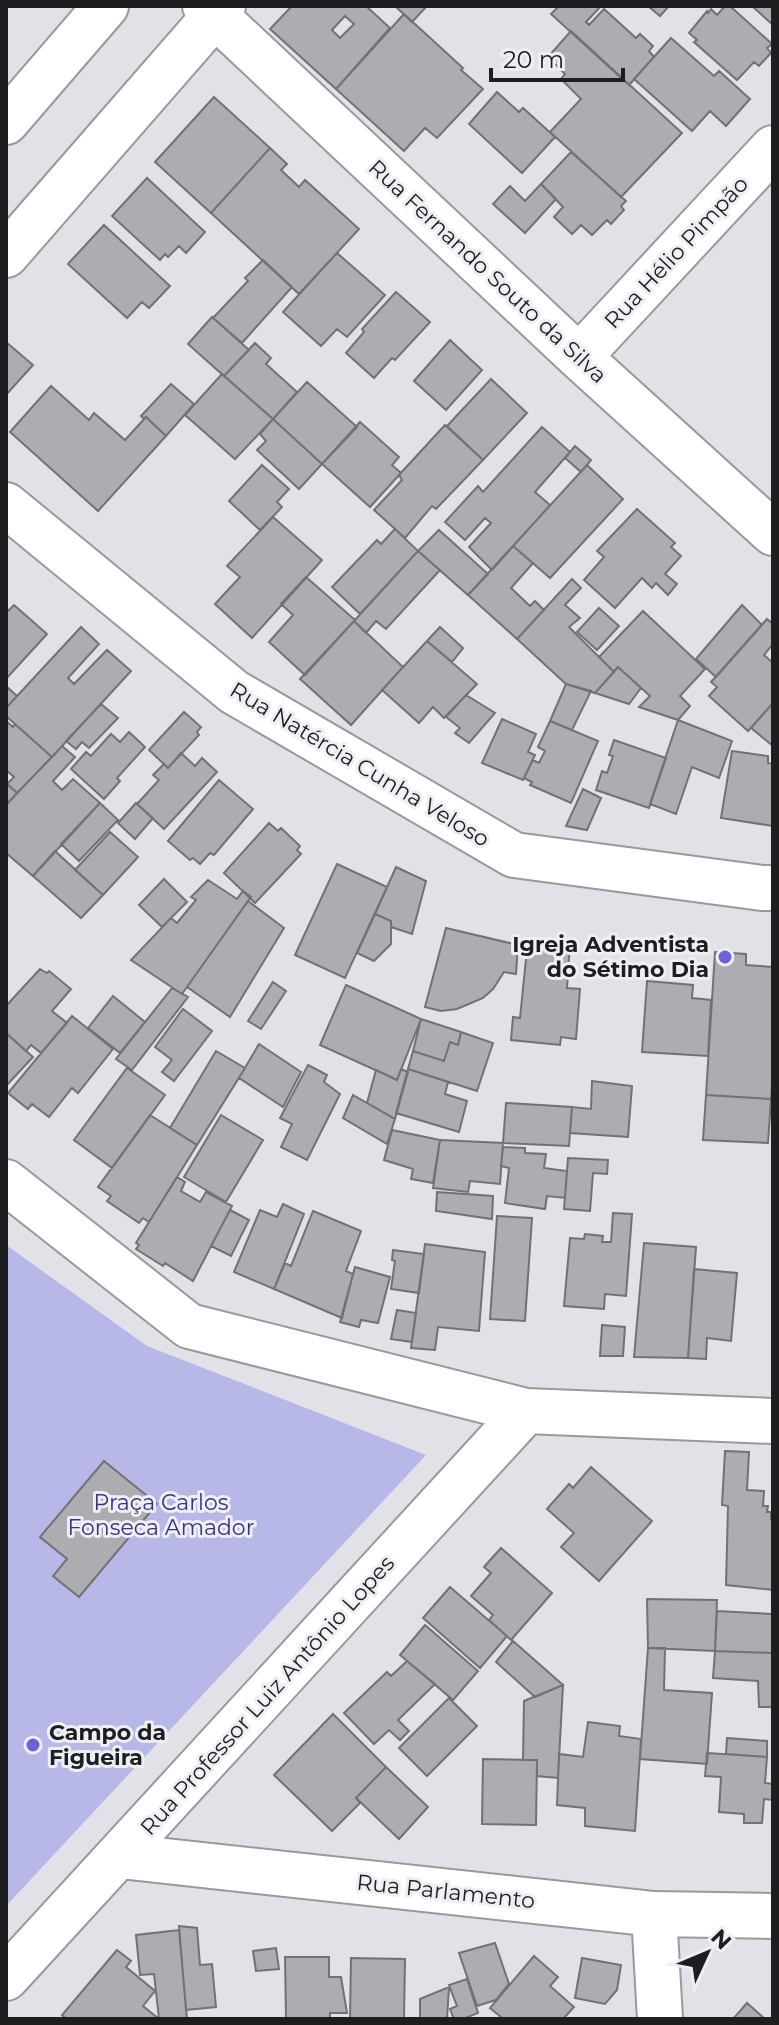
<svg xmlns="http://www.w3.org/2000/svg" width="779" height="2025" font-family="Montserrat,sans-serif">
<rect width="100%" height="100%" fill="#e1e1e7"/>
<path fill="#b7b8e7" d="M6,1245l141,101 279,109 -420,451z"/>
<path fill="#acacb1" stroke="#717176" stroke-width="2" fill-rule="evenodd" d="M292,6h74l24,22 -54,61 -66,-60zM345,16l9,8 -14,14 -8,-8z
M395,6h32l-15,16z
M559,6h42l-15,16 3,3 15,-16 32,29 4,-4 13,12 -4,5 5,6 -25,28 -78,-71z
M648,6h21l-9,10z
M725,6h5l42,38 -5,4 4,5 -12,13 -5,-4 -17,18 -43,-38 3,-2 -8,-7 18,-22 1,2 3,-4 6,6z
M752,6h21v19z
M404,14l59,54 -2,2 22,19 -46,49 -12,-10 -21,23 -68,-62z
M571,31l111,102 -61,64 -71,-65 31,-33 -20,-20 4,-5 -17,-17z
M671,38l43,38 5,-5 31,28 -24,27 -16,-15 -18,20 -58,-52z
M497,92l22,20 4,-4 32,29 -33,36 -53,-49z
M214,97l56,51 -59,65 -56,-51z
M270,148l17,16 -6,6 18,17 6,-7 54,49 -60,65 -88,-81z
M571,152l55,49 -5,5 3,4 -13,14 -4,-4 -15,15 -11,-10 -9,9 -18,-17 9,-10 -22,-23z
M147,178l58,54 -19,21 -7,-7 -11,11 -3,-3 -5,6 -48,-44z
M541,184l15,15 -31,34 -32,-29 17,-18 15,15z
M104,225l66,61 -21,22 -7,-6 -15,16 -59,-54z
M337,253l48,42 -38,42 -10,-8 -16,17 -38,-34z
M263,260l29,27 -50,56 -29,-25 35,-37 -3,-3z
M396,292l34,30 -35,38 -3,-2 -18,20 -28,-25 18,-21 -2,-3z
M212,317l37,33 -25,26 -36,-32z
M450,340l32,30 -36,40 -32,-29z
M6,342l27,23 -27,30z
M255,343l16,15 -5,6 31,28 -24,27 -49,-43z
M222,374l51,45 -38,40 -50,-44z
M491,379l36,34 -44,47 -36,-34z
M307,382l50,45 -35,37 -49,-45z
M171,384l23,20 -28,32 -20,-19 -2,2 -3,-3z
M51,386l38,34 5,-7 31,27 21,-23 20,19 -68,75 -88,-79z
M273,419l49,45 -23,25 -42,-39 9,-9 -6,-7z
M360,422l39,35 -7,8 9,8 -31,34 -48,-43z
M445,425l38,35 -47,49 -4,-3 -27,32 -31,-28 28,-30 -3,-5z
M542,427l28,25 -35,40 15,13 -58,65 -23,-23 22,-24 -6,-5 -20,22 -20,-18 33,-36 5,6z
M575,446l16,14 -10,12 -16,-14z
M262,465l27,24 -12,13 5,5 -22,23 -31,-29z
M587,465l36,34 -73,79 -37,-32z
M637,509l38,34 -4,4 10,9 -16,18 12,10 -9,11 -12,-12 -4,5 -10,-10 -27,30 -31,-28 20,-23 -7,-6z
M273,517l49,43 -70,78 -37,-34 25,-27 -13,-11z
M395,529l23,22 -58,63 -28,-27 45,-47 4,4z
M439,530l49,44 -20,21 -50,-44z
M513,546l20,17 -22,25 19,18 5,-5 9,9 -27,29 -49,-44z
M418,551l22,19 -54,59 -10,-8 -10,12 -12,-12z
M306,577l49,43 -50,55 -36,-33 24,-27 -12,-11z
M572,579l9,9 -16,17 15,13 -11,9 45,45 -19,21 -29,-9 -49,-45z
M14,605l33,29 -41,45v-66z
M742,605l20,20 -46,52 -20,-18z
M599,608l20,18 -22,24 -20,-18z
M643,611l62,58 -25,27 10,10 -12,14 -39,-13 11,-11 -32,-29 -4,5 -15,-15z
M767,619l6,5v20l-9,11 9,8v40l-25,28 -39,-35 8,-9 -6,-5z
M354,621l49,46 -52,58 -51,-46z
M81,627l18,17 -31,34 6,6 33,-34 24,21 -79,86 -46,-41v-8z
M440,627l23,21 -11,14 -25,-21z
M427,641l50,43 -33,34 -11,-11 -14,16 -37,-33z
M618,667l23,21 -12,16 -34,-11z
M566,684l25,7 -19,39 -22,-9z
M6,686l11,10 -11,12z
M466,695l29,18 -26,30 -14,-10 5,-5 -14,-11z
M773,703v43l-22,-18z
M101,704l17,14 -29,30 -7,-6 -6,7 -10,-8z
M184,712l17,15 -4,5 2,3 -31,33 -19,-18z
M502,719l34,15 -8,18 7,3 -12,25 -41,-17z
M678,720l54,21 -13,37 -27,-11 -16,47 -26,-10z
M6,721l7,6 2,-3 37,33 -35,36 -10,-9 7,-7 -8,-7z
M550,721l48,20 -27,62 -41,-18 2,-3 -8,-4 9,-18 6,3 6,-12 -7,-4z
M129,732l16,15 -28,31 3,3 -16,18 -33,-30 15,-17 5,4 20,-22 9,8z
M614,740l52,18 -17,50 -53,-18 6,-19 5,2 6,-17 -4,-1z
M62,746l13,11 -22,24 9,9 11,-11 27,24 -67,73 -27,-23v-48z
M732,751l36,5v7l5,1v62l-52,-8z
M181,753l14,13 7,-8 15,14 -53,57 -27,-25 22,-24 -6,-5 11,-11 4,4z
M219,780l34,29 -39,46 -4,-2 -10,11 -7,-6 -3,2 -22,-19z
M6,783l11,10 -11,12z
M583,789l18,9 -14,32 -21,-4z
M100,803l18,17 -39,41 -18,-17z
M136,803l17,15 -18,21 -17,-16z
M269,823l9,8 3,-3 19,18 -3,4 4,4 -46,49 -31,-30z
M110,832l28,25 -35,38 -28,-25z
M55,851l48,44 -22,23 -48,-42z
M337,864l50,23 -42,91 -50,-23z
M396,867l30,14 -14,53 -21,-7v-6l-16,-7z
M164,879l23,23 -25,25 -23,-22z
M208,880l29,19 6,-8 8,6 -69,97 -51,-34 40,-42 6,5 19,-23 -5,-3z
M248,901l36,27 -54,89 -43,-30z
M375,914l16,7v23l-17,17 -17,-8z
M446,928l72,17 -2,29 -12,-2 -11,17 -10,9 -26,11 -16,2 -16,-4z
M528,939l42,5 -3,44 13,1 -4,50 -15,-2 -1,8 -49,-5 2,-23 7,1z
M715,952l31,2v11l27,2v103l-2,29 -65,-4z
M40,969l7,4 2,-2 22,18 -19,22 15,12 -26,30 -10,-8 -5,6 -20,-18v-27z
M647,981l46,4 -1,13 19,2 -3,56 -66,-4z
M273,982l13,9 -25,38 -13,-8z
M346,985l75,34 -24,61 -77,-35z
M172,988l16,9 -56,73 -16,-11z
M113,996l32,26 -25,31 -32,-25z
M183,1009l29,22 -38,50 -12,-9 10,-12 -17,-13z
M72,1016l41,33 -35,44 -6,-5 -23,29 -17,-13 -4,5 -20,-16z
M421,1019l40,13 -3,13 -8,-3 -6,19 -31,-10z
M461,1032l32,11 -16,48 -69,-22 5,-18 31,10 6,-19 8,3z
M6,1033l27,24 -27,29z
M259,1044l42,28 -18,35 -44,-29z
M216,1051l29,17 -48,77 -27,-17z
M308,1065l19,10 -3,7 16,12 -33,66 -26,-13 11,-23 -12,-6z
M127,1068l38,27 -53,73 -38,-28z
M401,1069l7,3 -13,47 -28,-16 9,-33 21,10z
M408,1069l40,13 -3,12 22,7 -8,31 -63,-19z
M592,1081l40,5 -4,51 -58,-4 2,-26 19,2z
M353,1095l42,24 -8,25 -44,-26z
M706,1095l65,4 -3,44 -65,-3z
M506,1103l66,4 -3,39 -66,-3z
M150,1115l47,30 -48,77 -6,-4 -4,5 -32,-22 4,-5 -13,-9z
M221,1115l42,25 -37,62 -42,-25z
M392,1130l48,10 -7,43 -22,-4 2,-10 -29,-9z
M440,1140l63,3 -3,41 -30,-3 -2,11 -35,-4z
M503,1147l22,1v5l21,1 -2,14 23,3 -2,27 -18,-2 -2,13 -40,-6 4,-35 -8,-2z
M568,1158l40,2 -1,14 -14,-1 -3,38 -26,-2z
M177,1177l8,5 -4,9 19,11 6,-10 26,14 -39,75 -28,-18 -2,3 -27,-17 3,-4 -3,-2z
M437,1192l56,4 -1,23 -56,-8z
M283,1204l21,10 -30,75 -40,-17 26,-62 17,7z
M230,1210l19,10 -18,36 -20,-10z
M313,1211l48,20 -15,40 7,3 -11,44 -68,-29 11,-26 6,3z
M613,1213l19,1 -6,82 -21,-2 -1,15 -40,-3 6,-68 14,1 1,-5 18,2 -1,6h9z
M497,1216l35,2 -7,103 -35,-2z
M644,1243l52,4 -8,111 -54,-1z
M425,1244l60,8 -6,79 -41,-4 -3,23 -24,-2z
M393,1250l31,4 -5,39 -28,-4 4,-28 -3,-1z
M355,1267l35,10 -12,46 -17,-3 -2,7 -19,-5z
M694,1269l43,4 -6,68 -24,-3 -1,21 -18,-1z
M397,1310l19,3 -4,29 -21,-3z
M602,1325l23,2 -2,29h-23z
M725,1451l24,1 -2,38 17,1 -1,15h5l-1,6h4v7h2v71l-47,-5 2,-79 -6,-1z
M104,1461l53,43 -78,93 -26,-21 14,-17 -27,-22z
M591,1467l61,54 -53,60 -38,-34 13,-14 -27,-24 22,-25 4,4z
M501,1548l51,45 -41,47 -22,-20 4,-5 -22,-19 20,-23 -7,-6z
M450,1587l57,49 -27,32 -57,-50z
M647,1599l70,1 -2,51 -67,-3z
M717,1611l56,3v39l-58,-2z
M425,1625l53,46 -25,29 -53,-45z
M513,1641l50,44 -28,12 -39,-35z
M648,1648h17l-1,42 48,3 -5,71 -67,-5z
M715,1651l58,2v54h-14l-1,-26 -45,-3z
M407,1661l28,23 -37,36 11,11 -9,9 -11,-10 -15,14 -30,-31 43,-41 4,4z
M563,1685l-5,93 -21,-2v-16h-14l1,-59z
M449,1698l28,28 -50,50 -28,-28z
M333,1714l53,53 -30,31 4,5 -28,28 -58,-56z
M588,1722l32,4 -1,10 22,3 -6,92 -50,-5v-18l-28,-3 2,-51 24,3z
M727,1738l40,3v16l-41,-3z
M707,1753l60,4 -2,26 8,1 -1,16 -8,-1 -2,24h-18v-9l-25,-2 2,-35 -16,-1z
M483,1759l54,1 -1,65 -54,-1z
M386,1767l42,40 -29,32 -43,-41z
M179,1926l18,2 3,37 12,-1 4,43 -30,3z
M179,1930l8,89h-28l-5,-45 -14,1 -4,-40z
M495,1943l14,41 -13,16 -19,6 -18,-53z
M276,1948l3,21 -23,2 -3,-20z
M117,1950l14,11 -5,6 29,24 -12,15 16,13h-92l-5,-4z
M534,1956l24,21 -8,9 24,21 -11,12h-64l2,-2 -11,-9z
M285,1957h44v20h12l6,36h-17v6h-44z
M351,1958l54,1 -1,60h-54z
M582,1958l39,7 -4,25 -12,14 -30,-6z
M467,1979l11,34 -15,6h-9l-4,-10 7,-3 -8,-21z
M449,1987l-2,32h-27v-20z
M747,2003l18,16h-32z"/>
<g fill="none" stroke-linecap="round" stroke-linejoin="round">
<defs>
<path id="minor" d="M205,6l374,351 194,176
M6,122l100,-116
M6,255l217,-249
M579,357l194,-209
M6,505l228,187 280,163 248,33h11
M6,1182l183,144 337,85 247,10
M120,1856l534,58 119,2
M654,1914l6,105
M6,1978l520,-567"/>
</defs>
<use href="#minor" stroke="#98989e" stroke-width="48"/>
<use href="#minor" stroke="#fff" stroke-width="44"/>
</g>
<g fill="#6e62dc" stroke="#eeeff4" stroke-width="3">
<circle cx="725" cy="957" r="8"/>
<circle cx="33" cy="1745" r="8"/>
</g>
<g text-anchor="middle" stroke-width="6" stroke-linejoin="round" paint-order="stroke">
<g font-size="22" fill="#1e1e20" stroke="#eeeff4">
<text transform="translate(676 252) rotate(-47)" y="8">Rua Hélio Pimpão</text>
<text transform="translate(488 271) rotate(43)" y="8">Rua Fernando Souto da Silva</text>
<text transform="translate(360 764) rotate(31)" y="8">Rua Natércia Cunha Veloso</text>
<text transform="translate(267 1695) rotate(-48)" y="8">Rua Professor Luiz Antônio Lopes</text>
<text transform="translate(446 1891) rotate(6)" y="8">Rua Parlamento</text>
</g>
<g font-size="22" font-weight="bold" fill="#1e1e20" stroke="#eeeff4" text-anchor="end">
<text x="709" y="952">Igreja Adventista<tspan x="709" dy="25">do Sétimo Dia</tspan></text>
<text x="49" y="1740" text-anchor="start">Campo da<tspan x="49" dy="25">Figueira</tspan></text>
</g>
<g font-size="22" fill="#3b3182" stroke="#eeeff4">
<text x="161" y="1510">Praça Carlos<tspan x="161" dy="25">Fonseca Amador</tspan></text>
</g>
</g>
<rect width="779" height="2025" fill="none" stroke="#1e1e20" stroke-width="16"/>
<g transform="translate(707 1953) rotate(46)" stroke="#eeeff4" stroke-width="6" paint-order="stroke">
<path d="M0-6L14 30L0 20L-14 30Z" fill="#1e1e20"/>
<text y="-12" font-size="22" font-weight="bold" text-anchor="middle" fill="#1e1e20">N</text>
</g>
<path d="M491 68v12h132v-12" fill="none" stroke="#1e1e20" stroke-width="4"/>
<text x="503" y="68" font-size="24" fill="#1e1e20" stroke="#eeeff4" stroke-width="6" paint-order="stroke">20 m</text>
</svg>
